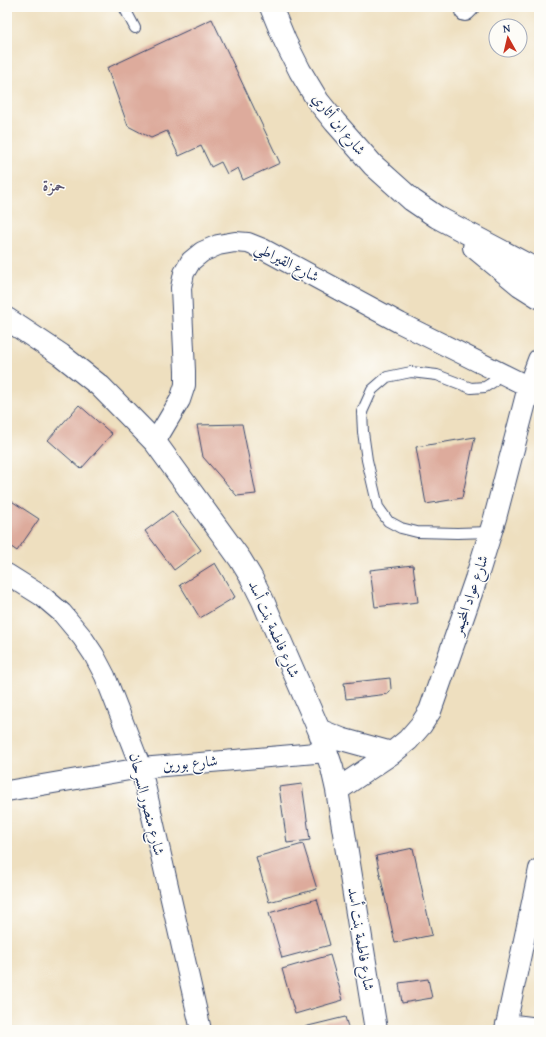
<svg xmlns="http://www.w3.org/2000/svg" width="546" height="1037" font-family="'Gentium Book Plus',Amiri,serif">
<rect width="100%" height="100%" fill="#fdfcf7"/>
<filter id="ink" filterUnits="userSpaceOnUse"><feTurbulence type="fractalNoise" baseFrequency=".025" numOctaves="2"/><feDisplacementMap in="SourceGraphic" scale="8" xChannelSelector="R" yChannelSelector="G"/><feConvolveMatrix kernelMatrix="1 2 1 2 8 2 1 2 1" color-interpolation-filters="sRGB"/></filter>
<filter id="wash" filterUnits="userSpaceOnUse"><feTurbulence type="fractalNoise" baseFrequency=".012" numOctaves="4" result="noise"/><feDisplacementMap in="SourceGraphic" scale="16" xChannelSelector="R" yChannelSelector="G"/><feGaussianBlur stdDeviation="0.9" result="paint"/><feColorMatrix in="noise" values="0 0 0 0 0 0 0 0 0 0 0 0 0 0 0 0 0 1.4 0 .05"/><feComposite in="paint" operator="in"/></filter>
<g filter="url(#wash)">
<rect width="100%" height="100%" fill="#eedfbf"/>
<g id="blocks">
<path fill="#ddab9c" d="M212,19l68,144 -37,17 -5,-12 -11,6 -6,-12 -10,5 -10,-21 -22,10 -12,-25 -16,7 -23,-12 -21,-58z
M79,405l33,29 -31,35 -33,-29z
M242,424l14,70 -19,2 -34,-39 -6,-32z
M475,437l-13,61 -36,6 -10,-57z
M7,498l32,21 -22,32 -10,-7z
M172,511l29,39 -27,20 -29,-39z
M215,563l20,34 -35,21 -20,-33z
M413,565l5,37 -43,5 -5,-37z
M390,678l1,11 -3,5 -42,5 -2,-16z
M302,784l8,56 -23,3 -8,-56z
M303,844l14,45 -48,13 -13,-45z
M413,848l19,87 -37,8 -19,-87z
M317,899l13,46 -48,13 -13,-45z
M330,955l13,45 -48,14 -13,-45z
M428,979l4,19 -30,5 -3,-20z
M345,1017l4,13h-49v-2z"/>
</g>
</g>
<g filter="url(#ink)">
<use href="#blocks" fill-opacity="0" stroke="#3b496d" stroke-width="1"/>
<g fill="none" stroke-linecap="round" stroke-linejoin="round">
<defs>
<path id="service" d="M124,7l11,21
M491,532l-34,1 -40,-1 -16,-4 -13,-7 -10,-14 -11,-47 -4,-28 -1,-20 10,-22 15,-13 24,-5 26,3 34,13 14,-1 8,-5 5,-10"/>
<path id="minor" d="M465,11l4,-4
M155,442l25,-42 5,-15v-14l-4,-83 3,-15 7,-12 11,-9 16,-7 17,-3 13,1 15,6 137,74 129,64
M7,574l35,22 20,17 20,24 12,18 11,21 36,92 60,262
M7,791l134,-23 186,-16
M506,1024l33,4
M505,1030l34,-161"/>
<path id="tertiary" d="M271,7l14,34 15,30 18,30 17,21 38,43 39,35 25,17 102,54
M474,247l46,38 19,12
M7,319l54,36 39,31 55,56 85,117 11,18 12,24 56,129 13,38 5,22 39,240
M319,730l22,9 51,14
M337,790l55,-37 16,-13 13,-15 9,-14 46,-132 19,-61 34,-131 10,-27"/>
</defs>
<use href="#service" stroke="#3b496d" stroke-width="12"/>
<use href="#minor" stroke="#3b496d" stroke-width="22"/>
<use href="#tertiary" stroke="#3b496d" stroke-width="24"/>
<use href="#service" stroke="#fff" stroke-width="10"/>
<use href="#minor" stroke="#fff" stroke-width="20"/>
<use href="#tertiary" stroke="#fff" stroke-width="22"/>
</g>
</g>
<g text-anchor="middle" stroke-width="3" stroke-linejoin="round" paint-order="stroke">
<g font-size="15" fill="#1b2f5e" stroke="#fdfcf7">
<text transform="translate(339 124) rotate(51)" y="5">شارع ابن أثاري</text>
<text transform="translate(287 262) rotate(27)" y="5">شارع القيراطي</text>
<text transform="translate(470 595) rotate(-71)" y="5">شارع عواد المخيمر</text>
<text transform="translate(274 629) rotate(66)" y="5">شارع فاطمة بنت أسد</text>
<text transform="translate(190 763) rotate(-5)" y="5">شارع بورين</text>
<text transform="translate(147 804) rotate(76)" y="5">شارع منصور السرحان</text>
<text transform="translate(361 939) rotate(81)" y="5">شارع فاطمة بنت أسد</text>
</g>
<g font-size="16" font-weight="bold" fill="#5f5a74" stroke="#fdfcf7">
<text x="54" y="191">حمزة</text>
</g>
</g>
<rect width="546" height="1037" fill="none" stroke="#fdfcf7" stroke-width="24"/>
<g transform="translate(508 38) rotate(352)"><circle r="19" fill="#fdfcf7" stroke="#a3aaba"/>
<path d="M0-3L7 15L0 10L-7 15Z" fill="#c8321e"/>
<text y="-6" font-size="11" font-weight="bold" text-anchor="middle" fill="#1b2f5e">N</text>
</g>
</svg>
